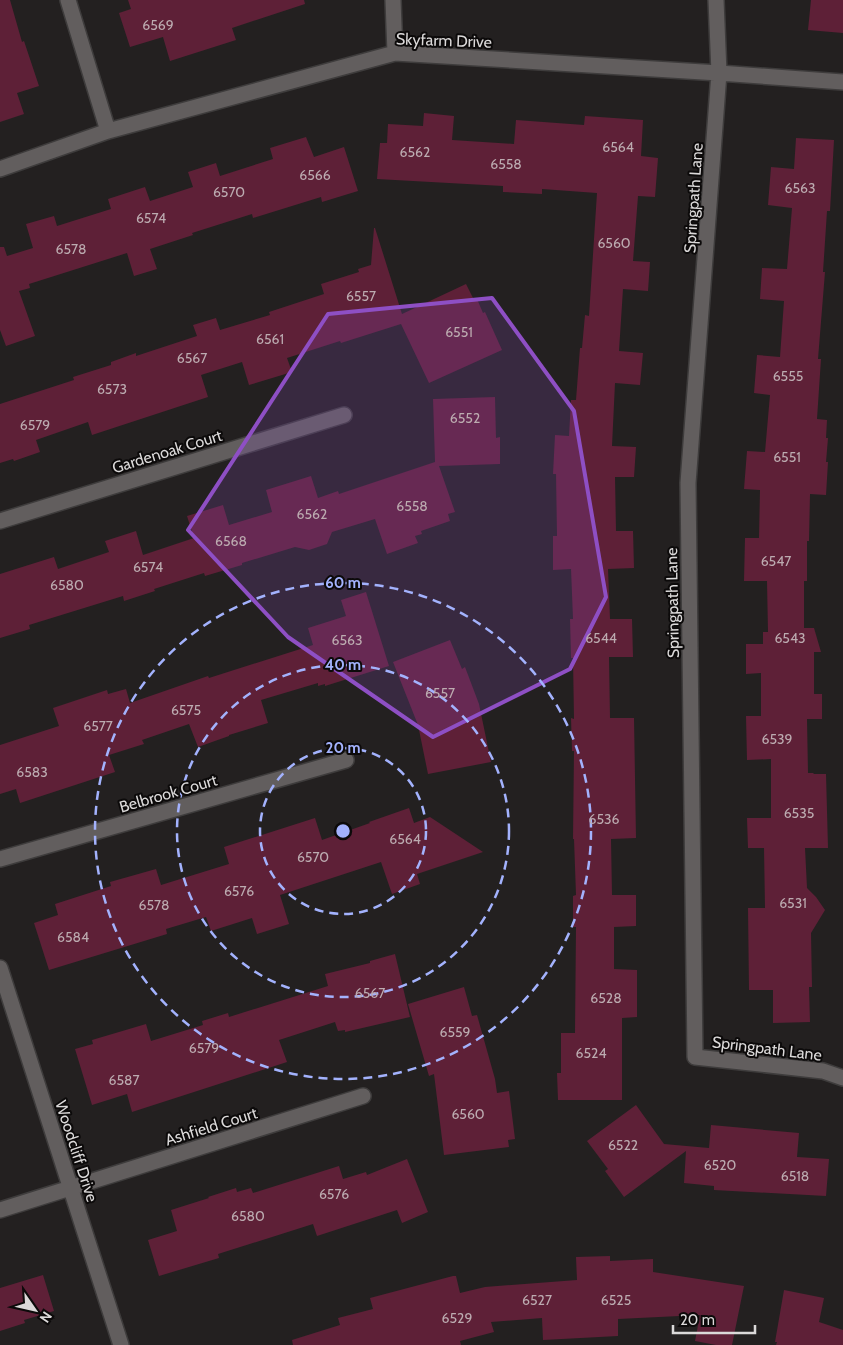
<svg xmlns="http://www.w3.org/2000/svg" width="843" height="1345" font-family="Cabin,sans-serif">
<rect width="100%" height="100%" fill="#232020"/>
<path fill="#5e2037" d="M0,0h10l12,42 2,-1 15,45 -22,7 7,21 -24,8z
M128,0h176l1,4 -73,24 4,12 -66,21 -7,-24 -33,10 -11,-34 12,-4z
M811,0h32v33l-35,-3z
M424,113l30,3 -2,24 62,4 2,-24 68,5 1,-9 58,4 -2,36 17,2 -3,39 -17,-1 -5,65 17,1 -2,29 -25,-2 -4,62 24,2 -3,32 -25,-2 -3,63 24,1 -2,30h-19l1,54h17l1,37 -26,1 2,50h22l1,38h-24l1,61h24l2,120 -25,1 1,56h24v31l-22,1v42l23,1v47l-15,1v82h-64l-1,-27h4v-40h14l1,-106h-3v-31l3,-1 -2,-56h-1l1,-88h-2l-1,-33 3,1 -1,-61h-2l-1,-39h3l-2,-50 -18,1v-34h4l-1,-62h-3l2,-39 14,1 2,-36h5l4,-52h2l3,-33 4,1 8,-123 -55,-4v5l-39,-2v-6l-126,-7 3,-36h7l1,-19 35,2z
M306,137l8,20 30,-10 14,44 -36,11 -1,-5 -68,21 -1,-4 -60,19 1,2 -43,14 7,20 -23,7 -7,-23 -98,31 1,4 -11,3 16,45 -29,10 -6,-16v-83h4l3,9 26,-8 -7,-24 28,-8 3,10 54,-17 -3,-10 37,-12 5,14 43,-14 -5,-15 28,-9 4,13 53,-17 -3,-11z
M796,138l38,2 -4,71h-3l-4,61h2l-7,87h3l-4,60 10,1 -1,18h2l-2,24h2l-2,33 -16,-1 -1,47h-2v40h-3v47h10l7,24h-7v42h8v25h-15l1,54h6l-1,1h13l2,74h-23l2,40 9,9 9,13 -14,23 1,54h-3l1,35 -37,1v-33h-24l-1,-82h17l-1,-60h-16l-1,-30h24v-59l-24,1 -1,-44h15v-43l-15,1v-30h17v-12h5l-1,-51h-23l1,-43h14l1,-48 -16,-1 3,-38 18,1 5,-57 -16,-2 3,-38 23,2 4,-56 -24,-2 2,-31 25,1 5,-61 -24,-3 3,-38 23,2z
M374,228h1l27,86 64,-30 8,16 3,-1 6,14 2,-1 17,38 -73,33 -28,-59 -60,19 -1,-2 -53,17 5,14 -43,13 -7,-23 -41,13 7,22 -116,38 -4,-13 -52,18 4,12 -26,9 -1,-2 -13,4v-59l74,-24 -1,-3 38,-12v-3l25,-9v3l61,-20 -4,-11 23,-7 4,12 50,-15 -1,-3 55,-18 -3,-10 38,-12 -1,-3 13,-4z
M495,397l1,41 4,-1v27l-61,2 16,46 -7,2 2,7 -29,10 1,3 -7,2 3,7 -31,11 -12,-35 -43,13 -5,12 -18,6 -14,-3 -53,16v2l-37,11 -1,-3 -50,16 1,2 -31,10 -1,-5 -94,29 1,4 -30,9v-64l54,-17 4,12 51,-17 -4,-11 31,-10 7,24 51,-17 -7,-22 36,-11 6,20 43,-13 -6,-22 45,-14 7,22 20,-7 1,3 96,-32 -2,-63z
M366,592l23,74 -64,20v-2l-7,2v-3l-57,17 7,23 -39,12v1l-31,11 -9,-23 -47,16 2,4 -35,11 6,17 -95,31 -4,-14 -16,5v-49l59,-19 -6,-18 54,-18 1,4 18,-5 4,14 78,-27 1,2 104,-33 -5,-17 38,-12 -5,-16z
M450,640l12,29 3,-2 14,37 12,58 -63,12 -10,-49 -25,-63z
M409,808l5,15 16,-6 53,35 -66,22 3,10 -28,10 -11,-32 -101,33 9,29 -32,10 -5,-16 -41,13 -5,-14 -40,12 1,5 -118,36 -15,-47 24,-8 -3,-11 56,-18 -1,-4 46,-13 5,16 68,-21 -5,-17 91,-29 7,22 48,-17 -1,-1z
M395,954l15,63 -65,15v-2l-7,1 -3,-9 -56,18 8,22 -155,50 -5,-18 -35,11 -17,-56 18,-5 -1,-4 54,-16 5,17 52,-16 -1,-4 26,-8 1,4 99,-31 -3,-12 45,-11v-2z
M464,987l8,29 5,-1 18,64 2,14 12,-2 6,48 -7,1 1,7 -65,8 -10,-81 -5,2 -21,-72z
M636,1105l28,39 45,4 2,-23 88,8 -2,24 32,2 -3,37 -112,-6v-4l-30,-3 2,-32 -62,46 -19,-26 3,-2 -21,-28z
M407,1159l21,53 -26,11 -5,-13 -80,26 -4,-12 -95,30 1,4 -60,18 -11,-36 29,-9 -6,-21 38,-12 -1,-1 28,-9 1,4 14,-4 2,5 86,-27 4,13 23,-7 1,3z
M610,1256v5l43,-2v13l91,14 -12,59h-16l-21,-4 5,-26 -82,4v17l-75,4 -1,-22 -51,4 3,10 -34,9 1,4h-168l-1,-5 48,-15 -2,-7 35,-9 -3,-11 83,-22h3l4,17 25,-6 92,-7 -1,-23z
M43,1275l11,36 -30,9 1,3 -25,8v-43z
M784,1290l40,8 -5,24 24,8v15h-67l1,-3h-2z"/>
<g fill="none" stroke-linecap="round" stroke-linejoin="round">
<defs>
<path id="street" d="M68,0l40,131
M393,0l2,53
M716,0l3,73 -31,410 7,574 128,14 20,7
M0,169l108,-38 287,-78 324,20 124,9
M0,521l344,-106
M0,859l346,-99
M0,968l121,377
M0,1210l363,-114"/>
</defs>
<use href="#street" stroke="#3e3c3c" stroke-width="18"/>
<use href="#street" stroke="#625e5e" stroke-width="15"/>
</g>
<path fill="#8e4fc4" fill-opacity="0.2" stroke="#8e4fc4" stroke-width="4" stroke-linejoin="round" d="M492,298l82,113 32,186 -36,72 -137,68 -145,-100 -100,-107 140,-216z"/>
<g fill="none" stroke="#a3b2fd" stroke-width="2.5" stroke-dasharray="9 6">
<circle cx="343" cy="831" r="83"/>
<circle cx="343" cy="831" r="166"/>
<circle cx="343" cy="831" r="248"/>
</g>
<g text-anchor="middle" stroke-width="4" stroke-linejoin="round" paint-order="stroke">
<g font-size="14" fill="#bcabb0">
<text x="158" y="30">6569</text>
<text x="618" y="152">6564</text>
<text x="415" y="157">6562</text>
<text x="506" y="169">6558</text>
<text x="315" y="180">6566</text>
<text x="800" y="193">6563</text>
<text x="229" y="197">6570</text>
<text x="151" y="223">6574</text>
<text x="614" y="248">6560</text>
<text x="71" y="254">6578</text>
<text x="361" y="301">6557</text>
<text x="459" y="337">6551</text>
<text x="270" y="344">6561</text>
<text x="192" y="363">6567</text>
<text x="788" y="381">6555</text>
<text x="112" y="394">6573</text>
<text x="465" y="423">6552</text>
<text x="35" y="430">6579</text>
<text x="787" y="462">6551</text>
<text x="412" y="511">6558</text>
<text x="312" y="519">6562</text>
<text x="231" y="546">6568</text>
<text x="776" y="566">6547</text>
<text x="148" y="572">6574</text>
<text x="67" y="590">6580</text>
<text x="601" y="643">6544</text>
<text x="790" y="643">6543</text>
<text x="347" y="645">6563</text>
<text x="440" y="698">6557</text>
<text x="186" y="715">6575</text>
<text x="98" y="731">6577</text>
<text x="777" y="744">6539</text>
<text x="32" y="777">6583</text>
<text x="799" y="818">6535</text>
<text x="604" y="824">6536</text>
<text x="405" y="844">6564</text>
<text x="313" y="862">6570</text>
<text x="239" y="896">6576</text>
<text x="793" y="908">6531</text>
<text x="154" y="910">6578</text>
<text x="73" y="942">6584</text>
<text x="370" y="998">6567</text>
<text x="606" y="1003">6528</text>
<text x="455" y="1037">6559</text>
<text x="204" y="1053">6579</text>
<text x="591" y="1058">6524</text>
<text x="124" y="1085">6587</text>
<text x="468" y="1119">6560</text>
<text x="623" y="1150">6522</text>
<text x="720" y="1170">6520</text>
<text x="795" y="1181">6518</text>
<text x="334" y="1199">6576</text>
<text x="248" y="1221">6580</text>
<text x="537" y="1305">6527</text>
<text x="616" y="1305">6525</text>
<text x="457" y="1323">6529</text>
</g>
<g font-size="16" fill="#dbd9d9" stroke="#0c0a0a">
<text transform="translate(444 40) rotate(2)" y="6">Skyfarm Drive</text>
<text transform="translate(693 198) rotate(-86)" y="6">Springpath Lane</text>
<text transform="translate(167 451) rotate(-17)" y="6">Gardenoak Court</text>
<text transform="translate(672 603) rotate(-91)" y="6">Springpath Lane</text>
<text transform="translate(168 793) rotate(-16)" y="6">Belbrook Court</text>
<text transform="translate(767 1048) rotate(7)" y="6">Springpath Lane</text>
<text transform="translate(211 1126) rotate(-17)" y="6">Ashfield Court</text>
<text transform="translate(77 1151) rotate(72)" y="6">Woodcliff Drive</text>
</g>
</g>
<circle cx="343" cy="831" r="8" fill="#a3b2fd" stroke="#0c0a0a" stroke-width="2.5"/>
<g font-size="15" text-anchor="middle" font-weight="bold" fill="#a3b2fd" stroke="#0c0a0a" stroke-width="4" stroke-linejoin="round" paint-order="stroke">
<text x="343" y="588">60 m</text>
<text x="343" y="670">40 m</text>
<text x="343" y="753">20 m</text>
</g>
<g transform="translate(35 1310) rotate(124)" stroke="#0c0a0a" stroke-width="4" paint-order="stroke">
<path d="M0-4L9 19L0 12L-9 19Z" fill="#dbd9d9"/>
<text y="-8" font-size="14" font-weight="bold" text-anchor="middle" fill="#dbd9d9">N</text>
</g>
<path d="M673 1325v8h82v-8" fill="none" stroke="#dbd9d9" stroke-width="2.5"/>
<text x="680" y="1325" font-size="15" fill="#dbd9d9" stroke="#0c0a0a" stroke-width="4" paint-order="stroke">20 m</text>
</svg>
